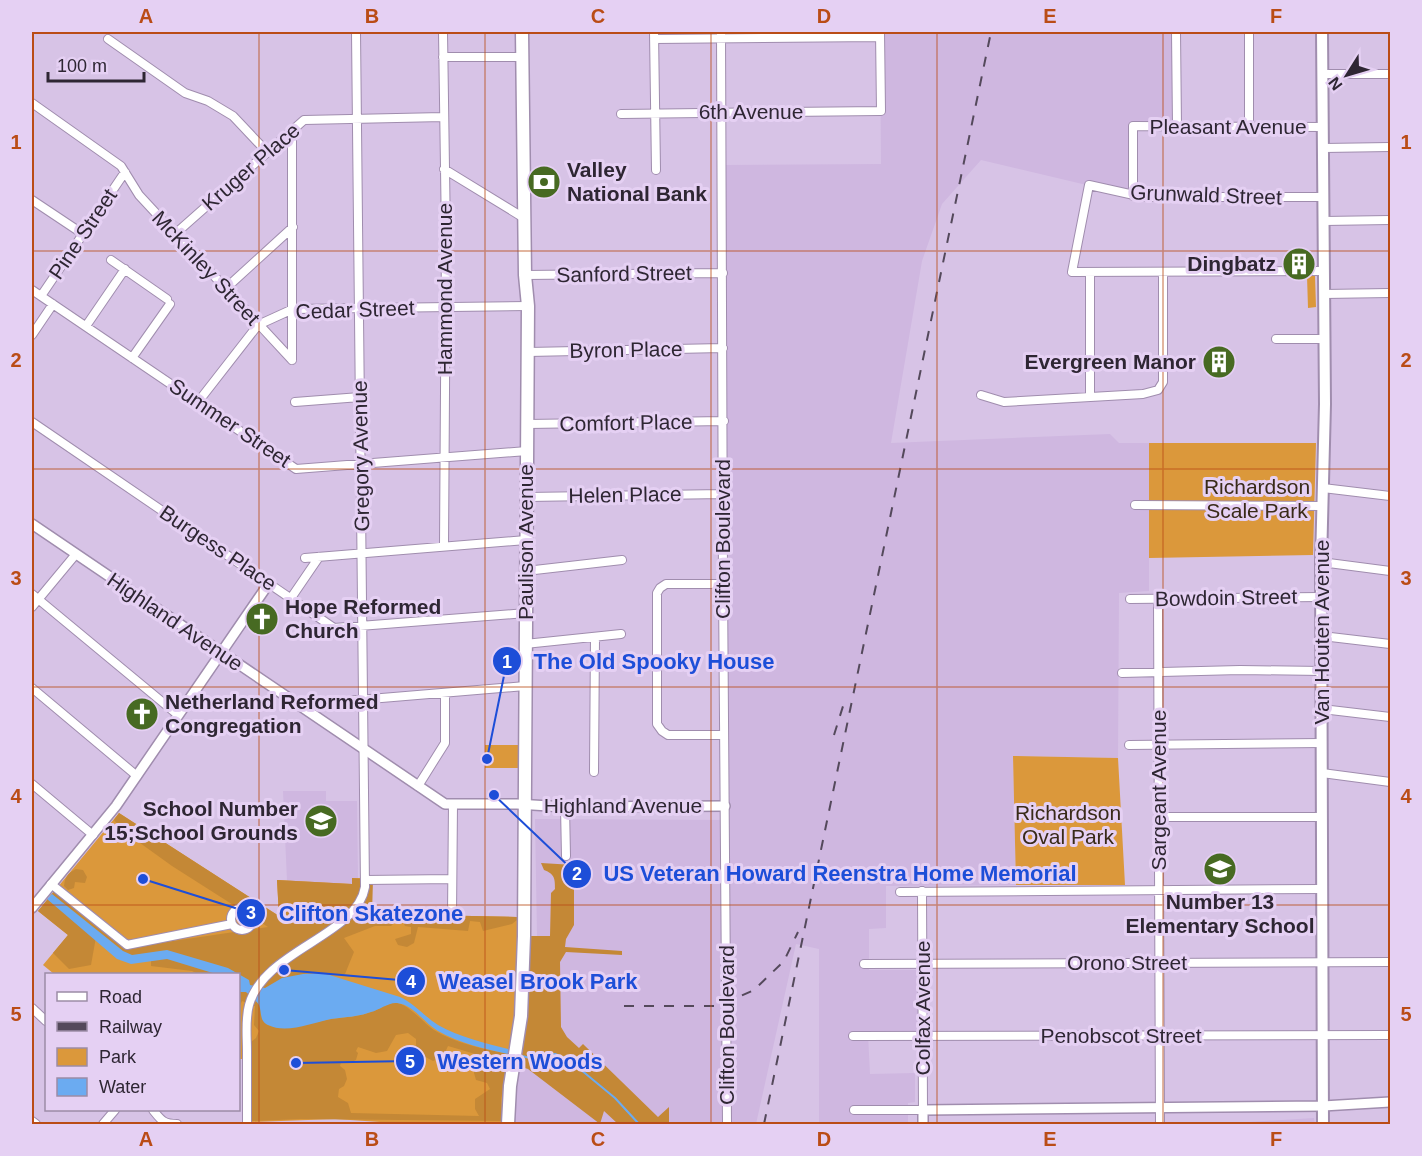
<svg xmlns="http://www.w3.org/2000/svg" width="1422" height="1156" font-family="Helvetica,sans-serif">
<rect width="100%" height="100%" fill="#d7c3e6"/>
<path fill="#cfb7e0" d="M880,32h296v93h-43v71l-152,-36 -39,44 -20,57 -31,182 219,-9 9,9h30v148l-30,2 -1,165 -105,-2 3,129 -130,1v42l-17,1v41h49v64h-50l2,40 45,-1v29l-7,1v21h-89v-175l-23,-5 -40,180h-243v-26l6,-32 9,3 7,-44 2,-89 -2,-117 192,1 -5,-655 159,-1z
M283,791h43v10h31l1,77h-6v6l-65,-3z
M1314,1118l1,6h-67v-2z"/>
<path fill="#db983b" d="M1307,276h8l1,31 -8,1z
M1149,443h167l-3,112 -164,3z
M485,745h33v23h-33z
M1013,756l105,2 7,127h-109z
M119,813l160,103 -2,-36 75,4v-6h13l7,36 145,3 4,99 -13,108h-98l-75,-5 -84,3 1,-63h-13l-1,-85h-184l-11,-9 25,-30 -30,-24z"/>
<path fill="#c48836" fill-rule="evenodd" d="M119,813l160,103 -2,-36 75,4v-6l21,2 -1,34 145,3v3l-5,4 -29,7 -3,-9 -10,-1 -2,10 -50,-4 -4,16 -7,4 -9,-2 -3,-6 16,-5v-7l-6,-1 -2,-4 -7,-1 -5,5h-16l-31,12 10,14 -9,22h-42l-36,51c21,4 43,-2 64,-6 14,-2 27,-2 40,-7 7,-2 15,-8 21,-9 14,-3 31,20 42,27 20,13 50,19 74,24l-7,46 1,21 -201,-2 -49,2 -1,-79 5,-4 3,-7 -5,-6 1,-19 -13,-5 -3,7 -1,-34h-40l-6,-3 -41,-5v-8l-20,3 -35,-24 -5,28 -22,4 -16,-16 15,-18 -30,-24 17,-21 71,58 142,-21 -96,-61 -50,-36 -8,-10zM408,1033l8,6v13l17,9 10,-4 5,-11 27,8 -1,19 2,7 11,3 3,6 -15,10v10l4,7 -128,-3 -3,-10 -10,-6 1,-8 5,-3 3,-7 -2,-9 -5,-4 1,-4 4,-1 4,2 7,-3 2,-7 -2,-2 2,-4 18,6 11,-2 9,-16z
M541,863l33,2v60l-8,14 -1,8 57,4v4l-56,-3 -6,10 1,65 6,10 12,11 4,-4 75,73 11,-10v17h-51l-14,-13 -4,13 -72,-55 -14,-4 16,-129h20l1,-43 4,-4c0,-10 0,-15 -11,-19z
M76,869l7,1 4,7 -2,6 -10,-1 -1,6 -6,2 -4,-4c1,-9 4,-13 12,-17z"/>
<path fill="#6babf1" d="M52,894l71,57 9,4 35,-5 61,18 21,12 1,5 15,3 17,-10 21,-4 20,-1 77,24c15,7 24,19 38,28 21,12 47,18 70,24v5c-23,-5 -49,-11 -70,-23 -14,-8 -24,-26 -41,-28 -8,-1 -18,7 -26,9 -13,5 -26,5 -40,7 -19,4 -45,15 -63,6 -9,-4 -6,-13 -9,-20 -3,-5 -9,-9 -13,-13h-7l-1,-18h-22l-49,-15 -36,5 -14,-5 -70,-60z"/>
<g fill="none" stroke-linecap="round" stroke-linejoin="round">
<path stroke="#6babf1" stroke-width="2" d="M522,1056l12,3 21,-5 14,6 46,38 24,26"/>
<defs>
<path id="minor" d="M443,32l3,205 -2,309
M654,32l2,138
M721,32l2,552 4,540
M1176,32l1,94
M1249,32v94
M108,39l77,54 23,8 25,15 34,36
M654,39l226,-2
M443,57h79
M1323,74h67
M32,103l89,63 18,29 153,165
M621,114l260,-3 -1,-79
M292,130v230
M1324,148l66,-1
M444,169l80,49
M1133,196v-70l190,1
M1324,197h-181l-54,-12 -17,87 252,-1
M32,200l51,34
M1324,221l66,-1
M175,234l129,-114 139,-3
M111,260l56,39
M1090,273v124
M525,275l198,-2
M225,289l68,-62
M32,290l264,179 231,-18
M1324,294l66,-1
M41,296l84,-124
M86,326l39,-57
M32,335l21,-31
M1276,339h48
M528,352l195,-4
M132,358l38,-54
M981,395l23,7 139,-8 15,-4 5,-8v-110
M198,402l60,-77 35,-16 235,-3
M295,402l65,-5
M32,422l302,206 192,-15
M528,424l196,-3
M1323,488l67,8
M527,497l196,-3
M1135,505l187,1
M305,558l221,-18
M1321,562l69,9
M526,571l96,-11
M723,584h-57l-6,4 -3,5v131l5,7 6,4h56
M32,594l146,121
M291,598l28,-41
M1130,599l191,-2
M1158,599l2,525
M32,607l44,-53
M1322,636l68,8
M525,644l96,-10
M1122,673l118,-3 82,1
M32,688l105,88
M298,705l227,-19
M1322,709l68,8
M1129,745l193,-2
M594,772l1,-135
M1322,773l68,9
M32,784l61,51
M418,786l27,-43v-50
M565,807l1,49
M1160,817h162
M365,880l87,-1
M51,884l76,61 105,-21
M900,892l422,-3
M231 919a11 11 0 1 1 22 0a11 11 0 1 1-22 0Z
M452,915l1,-111
M864,964l526,-2
M32,1008l14,13
M853,1036l536,-1
M153,1110c8,10 10,14 24,14
M854,1110h69l-1,-219
M32,1121l4,3
M103,1124l12,-14
M247,1124c0,-24 0,-49 0,-73 0,-15 -2,-32 2,-46 15,-55 108,-69 116,-118l-9,-855"/>
<path id="tertiary" d="M32,524l413,280h72l48,3 160,-1
M32,908l84,-102 153,-223
M923,1124v-14l400,-4 67,-4"/>
<path id="secondary" d="M1322,32l3,372 -4,158 2,562"/>
<path id="primary" d="M508,1124l2,-38 11,-70 3,-80 4,-630 -3,-31 -3,-243"/>
</defs>
<use href="#minor" stroke="#a08dae" stroke-width="10"/>
<use href="#tertiary" stroke="#a08dae" stroke-width="12"/>
<use href="#secondary" stroke="#a08dae" stroke-width="14"/>
<use href="#primary" stroke="#a08dae" stroke-width="15"/>
<use href="#minor" stroke="#fff" stroke-width="8"/>
<use href="#tertiary" stroke="#fff" stroke-width="9"/>
<use href="#secondary" stroke="#fff" stroke-width="10"/>
<use href="#primary" stroke="#fff" stroke-width="12"/>
<path stroke="#54495b" stroke-width="2" stroke-dasharray="10 10" stroke-linecap="butt" d="M834,735l10,-32
M624,1006h91l19,-7 20,-9 30,-29 14,-29
M764,1124l227,-1092"/>
</g>
<path fill="none" stroke="#ba4c16" stroke-width="1.5" stroke-opacity="0.55" d="M259,32v1092M485,32v1092M711,32v1092M937,32v1092M1163,32v1092M32,251h1358M32,469h1358M32,687h1358M32,905h1358"/>
<defs>
<symbol id="bank-disc" viewBox="-11 -11 22 22"><circle r="9.5" fill="#476a22" stroke="#e5d0f3"/><path d="M-6-4H6V4H-6ZM0-2.3a2.3 2.3 0 1 0 0 4.6a2.3 2.3 0 1 0 0-4.6Z" fill="#fff"/></symbol>
<symbol id="building-disc" viewBox="-11 -11 22 22"><circle r="9.5" fill="#476a22" stroke="#e5d0f3"/><path d="M-4-6H4V6H1V3H-1V6H-4ZM-2.5-4.3h1.7v1.8h-1.7ZM.8-4.3h1.7v1.8H.8ZM-2.5-1h1.7V.8h-1.7ZM.8-1h1.7V.8H.8Z" fill="#fff"/></symbol>
<symbol id="church-disc" viewBox="-11 -11 22 22"><circle r="9.5" fill="#476a22" stroke="#e5d0f3"/><path d="M-1.2-6h2.4v3.5h3.3v2.4h-3.3V6h-2.4V-.1h-3.3v-2.4h3.3Z" fill="#fff"/></symbol>
<symbol id="school-disc" viewBox="-11 -11 22 22"><circle r="9.5" fill="#476a22" stroke="#e5d0f3"/><path d="M0-5L7-2L0 1L-7-2ZM-4 1L0 2.5L4 1V4Q0 6-4 4Z" fill="#fff"/></symbol>
</defs>
<g fill-rule="evenodd">
<use href="#bank-disc" x="525" y="163" width="38" height="38"/>
<use href="#building-disc" x="1280" y="245" width="38" height="38"/>
<use href="#building-disc" x="1200" y="343" width="38" height="38"/>
<use href="#church-disc" x="243" y="600" width="38" height="38"/>
<use href="#church-disc" x="123" y="695" width="38" height="38"/>
<use href="#school-disc" x="302" y="802" width="38" height="38"/>
<use href="#school-disc" x="1201" y="850" width="38" height="38"/>
</g>
<g text-anchor="middle" stroke-width="6" stroke-linejoin="round" paint-order="stroke">
<g font-size="21" fill="#2e2633" stroke="#e5d0f3">
<text x="751" y="119">6th Avenue</text>
<text x="1228" y="134">Pleasant Avenue</text>
<text transform="translate(251 167) rotate(-41)" y="7">Kruger Place</text>
<text transform="translate(1206 195) rotate(2)" y="7">Grunwald Street</text>
<text transform="translate(83 234) rotate(-56)" y="7">Pine Street</text>
<text transform="translate(206 268) rotate(47)" y="7">McKinley Street</text>
<text transform="translate(624 274) rotate(-1)" y="7">Sanford Street</text>
<text transform="translate(445 289) rotate(-90)" y="7">Hammond Avenue</text>
<text transform="translate(355 310) rotate(-2)" y="7">Cedar Street</text>
<text transform="translate(626 350) rotate(-1)" y="7">Byron Place</text>
<text transform="translate(230 423) rotate(34)" y="7">Summer Street</text>
<text transform="translate(626 423) rotate(-1)" y="7">Comfort Place</text>
<text transform="translate(361 456) rotate(-91)" y="7">Gregory Avenue</text>
<text transform="translate(625 495) rotate(-1)" y="7">Helen Place</text>
<text transform="translate(723 539) rotate(-90)" y="7">Clifton Boulevard</text>
<text transform="translate(526 542) rotate(-90)" y="7">Paulison Avenue</text>
<text transform="translate(218 548) rotate(34)" y="7">Burgess Place</text>
<text transform="translate(1226 598) rotate(-1)" y="7">Bowdoin Street</text>
<text transform="translate(175 622) rotate(34)" y="7">Highland Avenue</text>
<text transform="translate(1322 632) rotate(-90)" y="7">Van Houten Avenue</text>
<text transform="translate(1159 790) rotate(-90)" y="7">Sargeant Avenue</text>
<text x="623" y="813">Highland Avenue</text>
<text x="1127" y="970">Orono Street</text>
<text transform="translate(923 1008) rotate(-90)" y="7">Colfax Avenue</text>
<text transform="translate(727 1025) rotate(-90)" y="7">Clifton Boulevard</text>
<text x="1121" y="1043">Penobscot Street</text>
</g>
<g font-size="21" font-weight="bold" fill="#2e2633" stroke="#e5d0f3" text-anchor="start">
<text x="567" y="177">Valley<tspan x="567" dy="24">National Bank</tspan></text>
<text x="1276" y="271" text-anchor="end">Dingbatz</text>
<text x="1196" y="369" text-anchor="end">Evergreen Manor</text>
<text x="285" y="614">Hope Reformed<tspan x="285" dy="24">Church</tspan></text>
<text x="165" y="709">Netherland Reformed<tspan x="165" dy="24">Congregation</tspan></text>
<text x="298" y="816" text-anchor="end">School Number<tspan x="298" dy="24">15;School Grounds</tspan></text>
<text x="1220" y="909" text-anchor="middle">Number 13<tspan x="1220" dy="24">Elementary School</tspan></text>
</g>
<g font-size="21" fill="#392a18" stroke="#e5d0f3">
<text x="1257" y="494">Richardson<tspan x="1257" dy="24">Scale Park</tspan></text>
<text x="1068" y="820">Richardson<tspan x="1068" dy="24">Oval Park</tspan></text>
</g>
</g>
<path fill="none" stroke="#1d4ed8" stroke-width="2" d="M487 759L507 661M494 795L577 874M143 879L251 913M284 970L411 981M296 1063L410 1061"/>
<g fill="#1d4ed8" stroke="#e5d0f3" stroke-width="2">
<circle cx="487" cy="759" r="6"/>
<circle cx="494" cy="795" r="6"/>
<circle cx="143" cy="879" r="6"/>
<circle cx="284" cy="970" r="6"/>
<circle cx="296" cy="1063" r="6"/>
<circle cx="507" cy="661" r="15"/>
<circle cx="577" cy="874" r="15"/>
<circle cx="251" cy="913" r="15"/>
<circle cx="411" cy="981" r="15"/>
<circle cx="410" cy="1061" r="15"/>
</g>
<g font-size="18" text-anchor="middle" font-weight="bold" fill="#fff">
<text x="507" y="668">1</text>
<text x="577" y="880">2</text>
<text x="251" y="919">3</text>
<text x="411" y="988">4</text>
<text x="410" y="1068">5</text>
</g>
<g font-size="22" text-anchor="middle" font-weight="bold" fill="#1d4ed8" stroke="#e5d0f3" stroke-width="6" stroke-linejoin="round" paint-order="stroke">
<text x="654" y="669">The Old Spooky House</text>
<text x="840" y="881">US Veteran Howard Reenstra Home Memorial</text>
<text x="371" y="921">Clifton Skatezone</text>
<text x="538" y="989">Weasel Brook Park</text>
<text x="520" y="1069">Western Woods</text>
</g>
<rect width="1422" height="1156" fill="none" stroke="#e5d0f3" stroke-width="66"/>
<rect x="45" y="973" width="195" height="138" fill="#e5d0f3" stroke="#9c8ca6" stroke-width="1.5"/>
<rect x="57" y="992" width="30" height="9" fill="#ffffff" stroke="#9c8ca6" stroke-width="1.5"/>
<text x="99" y="1003" font-size="18" fill="#2e2633">Road</text>
<rect x="57" y="1022" width="30" height="9" fill="#54495b" stroke="#9c8ca6" stroke-width="1.5"/>
<text x="99" y="1033" font-size="18" fill="#2e2633">Railway</text>
<rect x="57" y="1048" width="30" height="18" fill="#db983b" stroke="#9c8ca6" stroke-width="1.5"/>
<text x="99" y="1063" font-size="18" fill="#2e2633">Park</text>
<rect x="57" y="1078" width="30" height="18" fill="#6babf1" stroke="#9c8ca6" stroke-width="1.5"/>
<text x="99" y="1093" font-size="18" fill="#2e2633">Water</text>
<g transform="translate(1347 75) rotate(233)" stroke="#e5d0f3" stroke-width="4.5" paint-order="stroke">
<path d="M0-4.5L10 22L0 15L-10 22Z" fill="#2e2633"/>
<text y="-9" font-size="16" font-weight="bold" text-anchor="middle" fill="#2e2633">N</text>
</g>
<path d="M48 72v9h96v-9" fill="none" stroke="#2e2633" stroke-width="3"/>
<text x="57" y="72" font-size="18" fill="#2e2633" stroke="#e5d0f3" stroke-width="4.5" paint-order="stroke">100 m</text>
<rect x="33" y="33" width="1356" height="1090" fill="none" stroke="#ba4c16" stroke-width="2"/>
<g font-size="20" text-anchor="middle" font-weight="bold" fill="#ba4c16">
<text x="146" y="23">A</text>
<text x="372" y="23">B</text>
<text x="598" y="23">C</text>
<text x="824" y="23">D</text>
<text x="1050" y="23">E</text>
<text x="1276" y="23">F</text>
<text x="16" y="149">1</text>
<text x="1406" y="149">1</text>
<text x="16" y="367">2</text>
<text x="1406" y="367">2</text>
<text x="16" y="585">3</text>
<text x="1406" y="585">3</text>
<text x="16" y="803">4</text>
<text x="1406" y="803">4</text>
<text x="16" y="1021">5</text>
<text x="1406" y="1021">5</text>
<text x="146" y="1146">A</text>
<text x="372" y="1146">B</text>
<text x="598" y="1146">C</text>
<text x="824" y="1146">D</text>
<text x="1050" y="1146">E</text>
<text x="1276" y="1146">F</text>
</g>
</svg>
